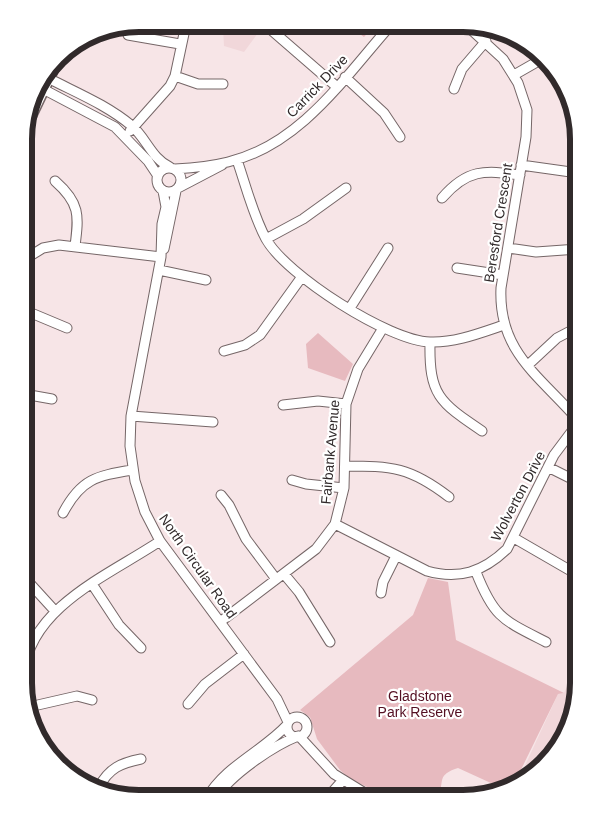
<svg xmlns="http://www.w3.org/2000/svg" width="602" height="822" font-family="Helvetica,sans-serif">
<rect width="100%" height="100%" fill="#f7e5e7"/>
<path fill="#f1d7da" d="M223,28h30l5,5 -14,19 -20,-6z
M578,662v28l-19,57 -42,36 41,-89 6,-1z"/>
<path fill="#e7babf" d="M374,26l-10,11 -14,-10z
M318,333l35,31 -8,17 -37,-13 -2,-24z
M428,578l20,4 8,58 108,53 -6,1 -45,92 -9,3 -46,-21c-22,7 -13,13 -20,30h-49l-40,-20 -9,-8 -23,-31 -7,-22 -10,-7 113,-95z"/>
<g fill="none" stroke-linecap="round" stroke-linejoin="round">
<defs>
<path id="minor" d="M466,25l37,34 15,24 9,27 -1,27 -25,151c-3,64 39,88 77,132
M269,28l68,59
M128,35l52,9
M514,75l28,-16
M175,76l23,8h25
M345,77l39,36 16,24
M48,78c29,15 59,27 84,48 14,12 20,33 38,41
M43,89l72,38 33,34 10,15
M454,89l8,-20 24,-28
M130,131l40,-45 5,-10 10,-47
M237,160c9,26 16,55 29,79 20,36 123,102 164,103 25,1 50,-9 74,-17
M521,165l57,8
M157 180a12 12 0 1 1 24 0a12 12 0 1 1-24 0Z
M175,169c17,-1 37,-3 53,-7 72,-17 116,-84 162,-136
M55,181c25,22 24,34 20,65
M180,187l42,-22
M163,191l3,16 -4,17 -1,33 -30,159 -1,30 5,35 10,31 15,29 117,158 11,23
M442,198c25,-29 42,-28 78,-23
M266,239l37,-20 43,-31
M508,248l28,4 42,-3
M164,249l12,-58
M25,259l18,-11 16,-3 102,12
M457,268l46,7
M159,270l47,10
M350,308l38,-60
M24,310l43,18
M430,342c-1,53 9,60 52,89
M224,351l21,-6 15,-10 41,-57
M528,365l29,-27 21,-11
M24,394l28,5
M283,405l35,-4 28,3
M131,416l82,6
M345,466c47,0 65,1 104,31
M548,467l30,15
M292,480l14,4 38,4
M221,495l8,10 17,34 30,40
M63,513c18,-34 33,-37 69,-43
M335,524l92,47c32,9 56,1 80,-22l47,-94 24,-32
M514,538l64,37
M476,572c18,46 27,48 70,70
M284,574l15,18 31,50
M24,577l31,34
M92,584l27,41 22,23
M381,593l2,-11 13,-26
M220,622l96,-73 19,-25 9,-36 2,-84 12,-35 25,-41
M24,672c7,-66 87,-98 136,-131
M188,704l17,-20 39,-30
M29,707l48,-11 15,4
M287 727a10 10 0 1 1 20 0a10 10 0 1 1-20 0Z
M299,736l35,38 39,24
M99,787c10,-19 22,-24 42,-28
M207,798c18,-32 56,-47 80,-73
M216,798c14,-23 57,-52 82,-62
M327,798l16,-18"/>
<path id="major" d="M25,127l32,-67"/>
</defs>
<use href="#minor" stroke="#756667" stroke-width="11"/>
<use href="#major" stroke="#756667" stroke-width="14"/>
<use href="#minor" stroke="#fff" stroke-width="9"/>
<use href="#major" stroke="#fff" stroke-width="11"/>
</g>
<g text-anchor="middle" stroke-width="4.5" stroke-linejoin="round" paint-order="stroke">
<g font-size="14" fill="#312a2b" stroke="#fff">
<text transform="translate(317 86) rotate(-46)" y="5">Carrick Drive</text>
<text transform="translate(498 223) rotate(-81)" y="5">Beresford Crescent</text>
<text transform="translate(330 452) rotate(-85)" y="5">Fairbank Avenue</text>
<text transform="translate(518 496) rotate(-62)" y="5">Wolverton Drive</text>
<text transform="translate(198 566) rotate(55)" y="5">North Circular Road</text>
</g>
<g font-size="14" fill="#540f22" stroke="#fff">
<text x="420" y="701">Gladstone<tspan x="420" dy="16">Park Reserve</tspan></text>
</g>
</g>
<path d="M0 0H602V822H0ZM139 32H463A107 107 0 0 1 570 139V683A107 107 0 0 1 463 790H139A107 107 0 0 1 32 683V139A107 107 0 0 1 139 32Z" fill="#fff" fill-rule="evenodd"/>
<path fill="none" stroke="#312a2b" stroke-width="6" d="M139 32H463A107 107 0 0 1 570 139V683A107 107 0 0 1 463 790H139A107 107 0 0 1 32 683V139A107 107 0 0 1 139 32Z"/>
</svg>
